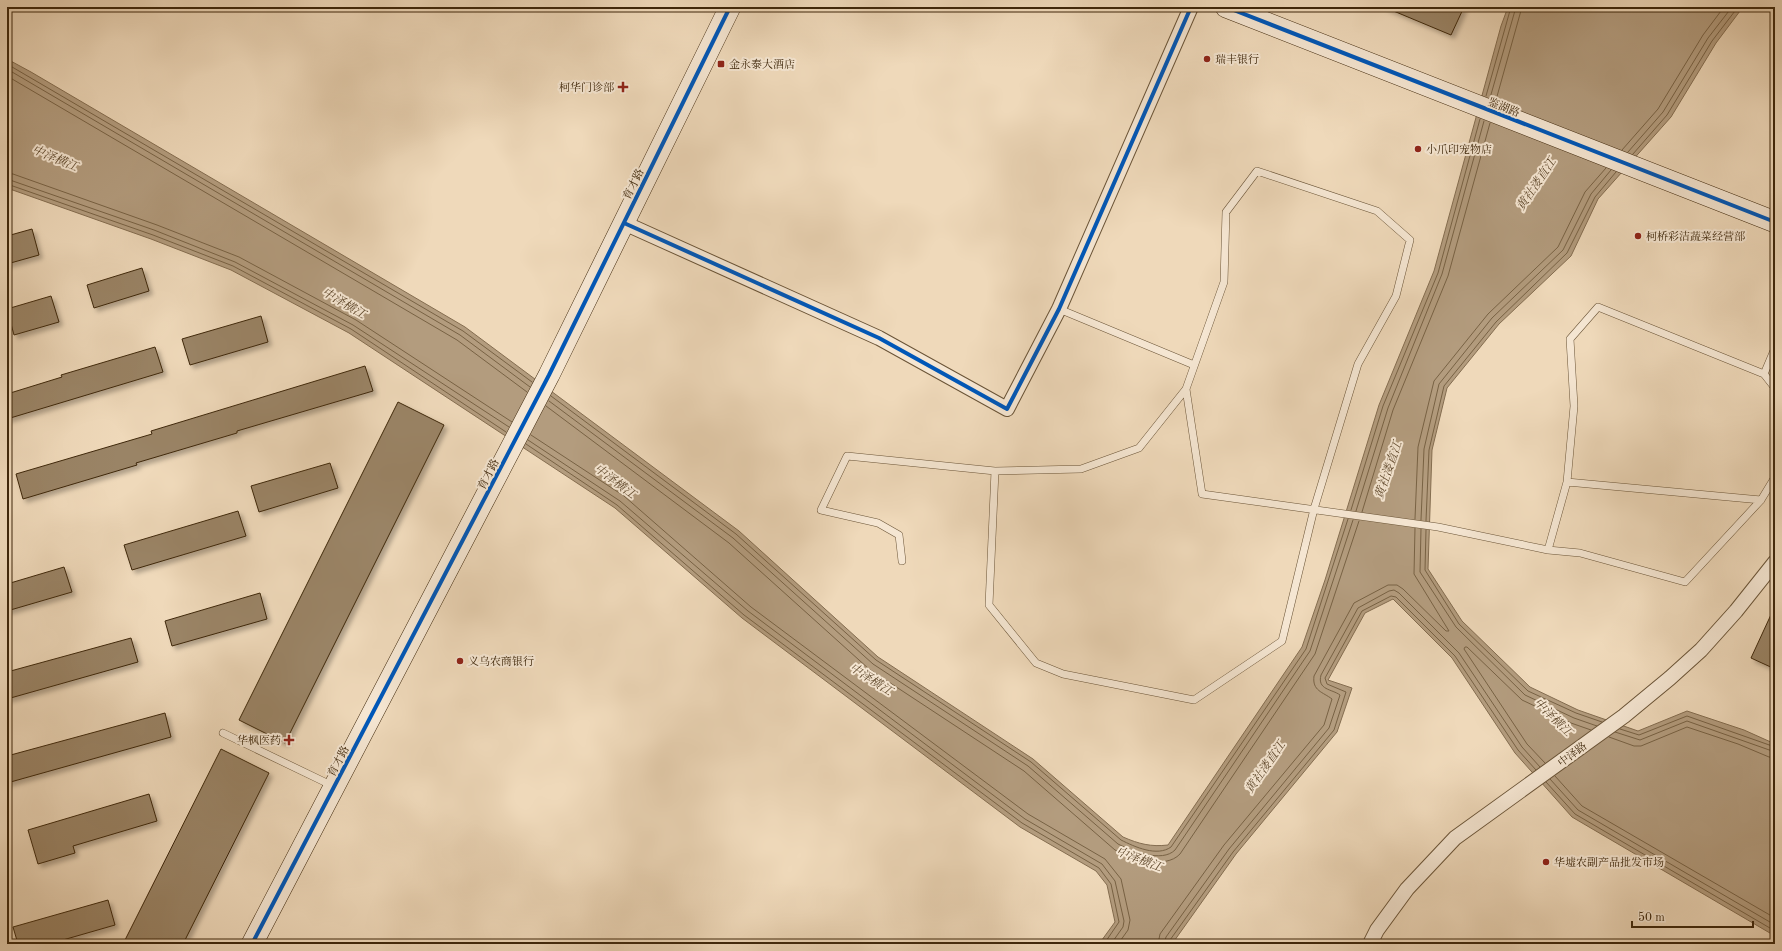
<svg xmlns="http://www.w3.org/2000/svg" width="1782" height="951" font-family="'Old Standard TT','Noto Serif SC',serif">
<defs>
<filter id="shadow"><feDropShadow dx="3.5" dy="3.5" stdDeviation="2" flood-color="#0004"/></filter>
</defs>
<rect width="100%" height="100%" fill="#efd9ba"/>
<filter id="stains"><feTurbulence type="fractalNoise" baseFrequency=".005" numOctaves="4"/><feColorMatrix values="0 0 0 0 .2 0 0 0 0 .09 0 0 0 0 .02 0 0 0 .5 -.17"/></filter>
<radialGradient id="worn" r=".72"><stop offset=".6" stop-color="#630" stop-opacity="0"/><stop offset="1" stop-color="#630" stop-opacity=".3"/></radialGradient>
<path fill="#b39c7e" stroke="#846d50" d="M1508,7h235l-27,36 -45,74 -73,82 -27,57 -72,68 -52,64 -15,62 -4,119 34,52 68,66 48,23 60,21 49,-20 57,19 29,13 2,4v189l-203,-119 -57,-64 -63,-95 -59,-59 -28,14 -37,67 24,8 -15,44 -101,122 -64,90h-73l16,-22 -8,-37 -11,-14 -76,-44 -278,-209 -127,-110 -266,-175 -118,-63 -80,-31 -144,-51v-129l24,13 434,255 274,204 139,126 155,102 90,78c16,7 28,10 45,8l134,-198 23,-67 54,-175 55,-134 67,-245z"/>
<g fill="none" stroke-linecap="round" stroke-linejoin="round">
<path stroke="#786244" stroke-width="1" d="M7,64l456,267 69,51
M7,69l453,266 70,52
M7,76l450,264 70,52
M1486,96l25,-89
M1490,98l26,-91
M1496,100l26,-93
M1622,150l36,-41 45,-74 21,-28
M1628,152l35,-40 45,-74 24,-31
M1633,154l34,-39 45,-74 26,-34
M7,173l6,1 144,51 82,32 117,63 156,102
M7,179l147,51 81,32 118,63 156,102
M7,184l146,51 80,31 118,63 155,103
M551,396l185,138 140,126 155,102 90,78c14,7 36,17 50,7l135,-198 42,-130
M549,401l184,137 140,126 155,102 90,78c14,7 44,19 57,6l135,-199 43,-131
M546,406l183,137 140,126 155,102 91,79c16,8 50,20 65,4l135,-200 44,-133
M531,435l93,61 127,111 277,207 77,45 16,20 9,41 -2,10 -10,14
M528,440l92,61 128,110 277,208 77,45 13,17 9,40 -1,6 -12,17
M526,444l91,61 127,110 278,208 77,45 12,16 8,38 -15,22
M1351,510l32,-104 55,-133 42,-154
M1356,511l32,-103 54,-134 42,-153
M1362,512l31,-102 55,-134 42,-153
M1415,519l3,-72 16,-66 54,-67 70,-67 27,-55 21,-24
M1421,520l3,-71 15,-65 53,-66 71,-68 28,-56 20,-24
M1426,521l3,-71 15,-64 52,-64 71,-69 28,-56 21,-25
M1421,529l-1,43 36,55 69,68 49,23 23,8
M1426,530l-1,40 34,54 69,67 48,22 26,9
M1620,729l19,6 48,-19 88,31
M1615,732l25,8 47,-19 88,31
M1609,737l25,9h7l46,-19 51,17 31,13 6,1
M1545,763l-18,-19 -63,-95 1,-2h2l55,53 49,23 20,7
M1555,776l27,30 193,112
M1550,779l28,31 197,115
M1546,782l29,32 200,117
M1158,944l2,-10 64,-89 100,-120 8,-26c-9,-7 -20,-8 -18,-23l40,-73 34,-18h9l6,4 43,42h3l-35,-57 1,-46
M1164,944l2,-7 63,-88 100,-121 11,-33c-8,-6 -23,-5 -19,-20l37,-67 31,-17 5,-1 5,3 60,60 63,94 18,20
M1169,944l1,-4 63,-88 101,-122 12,-38 -19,-8 -2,-6 37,-67 29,-15 5,1 59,59 63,94 18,20"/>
</g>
<path fill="#9a8466" stroke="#3e270b" filter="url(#shadow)" d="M1384,7h80l-13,28z
M32,229l7,26 -32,9v-28z
M142,268l7,23 -55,17 -7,-23z
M51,296l8,26 -45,13 -7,-26z
M261,316l7,26 -78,23 -8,-26z
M155,347l8,25 -156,47v-25l55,-17 -1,-2z
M365,366l8,25 -136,40v2l-101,30 1,2 -114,34 -7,-25 136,-40 -1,-3z
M398,402l46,23 -159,318 -46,-23z
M330,463l8,25 -79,24 -8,-26z
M238,511l8,25 -114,34 -8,-25z
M64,567l8,25 -65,19v-27z
M260,593l7,26 -95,27 -7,-25z
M1775,606v63l-24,-11z
M131,638l7,24 -131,37v-27z
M165,713l6,24 -164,46v-27z
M221,749l48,24 -86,171h-60z
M149,794l8,27 -84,25 2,7 -37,11 -10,-34z
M108,900l7,25 -66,19h-31l-5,-17z"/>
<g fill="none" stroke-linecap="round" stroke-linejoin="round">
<defs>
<path id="lane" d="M1059,309l135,56
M1764,374l11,-26
M1186,389l16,105 236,33 110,23 32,3 105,29 76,-82 14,-23
M1567,482l194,18
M1548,550l19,-68 7,-76 -4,-67 28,-32 166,67 11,14
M902,561l-3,-26 -21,-12 -57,-13 26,-54 148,15 86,-2 58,-21 47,-59 38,-107 2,-70 31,-41 120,40 33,29 -14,56 -38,68 -44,145 -32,132 -88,59 -131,-26 -27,-11 -47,-58 6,-134
M223,733l110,53"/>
<path id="street" d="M624,223l255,115 128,71 52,-100 132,-302
M1370,944l7,-14 30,-41 48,-51 169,-122 46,-38 31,-28 35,-39 39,-49"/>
<path id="secondary" d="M1226,7l549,215
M252,944l297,-569 181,-368"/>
</defs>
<use href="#lane" stroke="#6a5437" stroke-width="8"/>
<use href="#street" stroke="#6a5437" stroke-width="16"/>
<use href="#secondary" stroke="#3e270b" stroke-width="22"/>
<use href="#lane" stroke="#f5e6d2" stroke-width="7"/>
<use href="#street" stroke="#f5e6d2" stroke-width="14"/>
<use href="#secondary" stroke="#f5e6d2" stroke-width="21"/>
<defs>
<path id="cycleway" d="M1226,7l549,215
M624,223l255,115 128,71 52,-100 132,-302
M252,944l297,-569 181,-368"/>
</defs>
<use href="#cycleway" stroke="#f5e6d2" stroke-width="6"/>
<use href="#cycleway" stroke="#0057b8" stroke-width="4"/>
</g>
<g fill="#8f2418" stroke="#f5e6d2" stroke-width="1.5">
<circle cx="1207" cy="59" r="4"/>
<rect x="717" y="60" width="8" height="8" rx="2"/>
<path d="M621 81h4v4h4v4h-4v4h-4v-4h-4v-4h4z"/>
<circle cx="1418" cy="149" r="4"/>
<circle cx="1638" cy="236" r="4"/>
<circle cx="460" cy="661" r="4"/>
<path d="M287 734h4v4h4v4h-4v4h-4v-4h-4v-4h4z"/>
<circle cx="1546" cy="862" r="4"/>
</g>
<g text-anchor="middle" stroke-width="4" stroke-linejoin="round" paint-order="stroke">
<g font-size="11" fill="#3e270b" stroke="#f5e6d2" text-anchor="start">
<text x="1215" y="63">瑞丰银行</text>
<text x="729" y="68">金永泰大酒店</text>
<text x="614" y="91" text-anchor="end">柯华门诊部</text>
<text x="1426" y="153">小爪印宠物店</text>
<text x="1646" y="240">柯桥彩洁蔬菜经营部</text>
<text x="468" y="665">义乌农商银行</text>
<text x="281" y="744" text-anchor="end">华枫医药</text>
<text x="1554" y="866">华墟农副产品批发市场</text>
</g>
<g font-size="11" fill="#3e270b" stroke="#f5e6d2">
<text transform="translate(1504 107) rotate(21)" y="4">鉴湖路</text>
<text transform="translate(633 184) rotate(-64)" y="4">育才路</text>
<text transform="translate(488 474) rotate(-63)" y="4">育才路</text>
<text transform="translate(1572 754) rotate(-37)" y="4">中泽路</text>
<text transform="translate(338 761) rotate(-62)" y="4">育才路</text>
</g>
<g font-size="12" font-style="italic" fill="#614a2e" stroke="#f5e6d2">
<text transform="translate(55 158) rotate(23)" y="4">中泽横江</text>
<text transform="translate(1536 184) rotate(-56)" y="4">黄社溇直江</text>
<text transform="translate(344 303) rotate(31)" y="4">中泽横江</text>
<text transform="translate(1388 470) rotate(-71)" y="4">黄社溇直江</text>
<text transform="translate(615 481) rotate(37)" y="4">中泽横江</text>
<text transform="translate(871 679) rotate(33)" y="4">中泽横江</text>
<text transform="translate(1553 717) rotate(45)" y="4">中泽横江</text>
<text transform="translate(1265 767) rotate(-55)" y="4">黄社溇直江</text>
<text transform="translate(1139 859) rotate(21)" y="4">中泽横江</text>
</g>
</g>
<rect width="1782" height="951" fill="none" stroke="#efd9ba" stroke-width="24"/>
<rect x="8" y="8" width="1766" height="935" fill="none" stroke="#3e270b" stroke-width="2"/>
<rect x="12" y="12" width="1758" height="927" fill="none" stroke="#3e270b"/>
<path d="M1632 921v6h121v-6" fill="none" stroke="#3e270b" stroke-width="2"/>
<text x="1638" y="921" font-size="12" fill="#3e270b" stroke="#f5e6d2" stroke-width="3" paint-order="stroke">50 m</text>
<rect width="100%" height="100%" filter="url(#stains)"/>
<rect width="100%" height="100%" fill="url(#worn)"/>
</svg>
